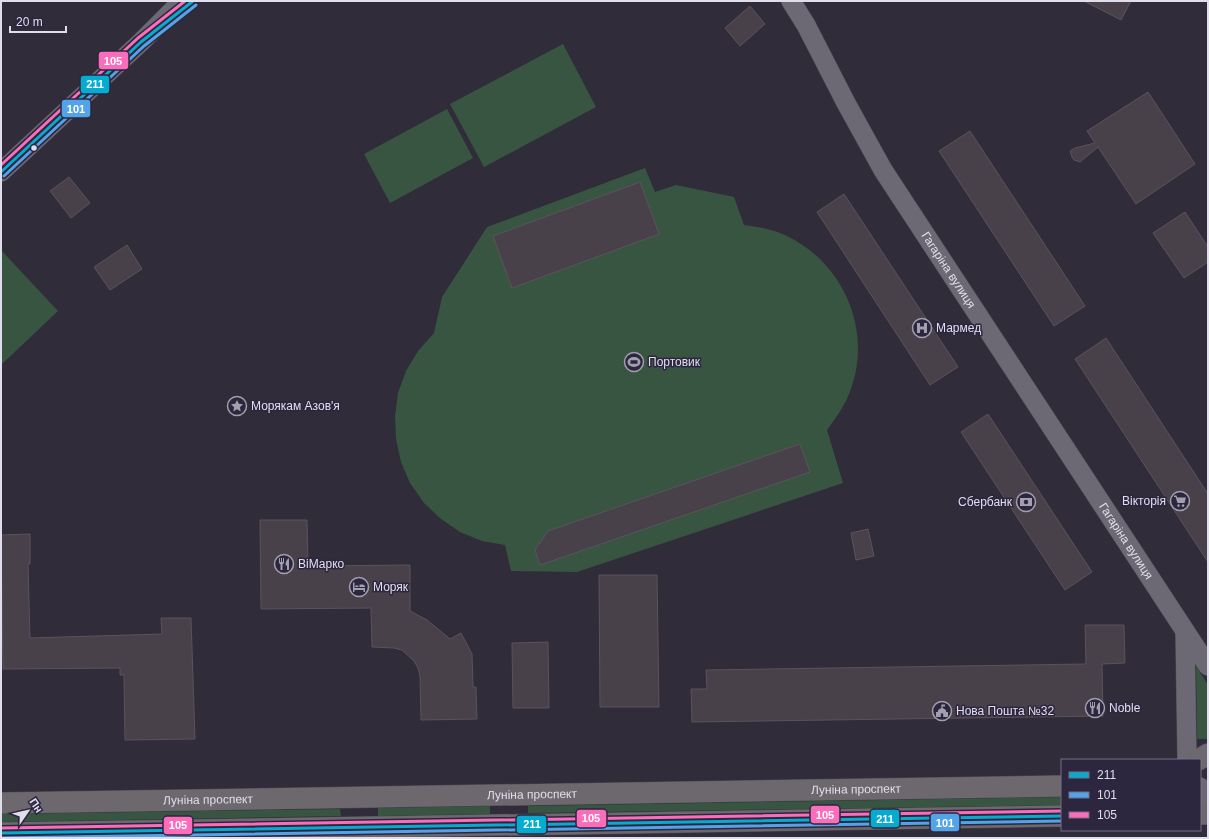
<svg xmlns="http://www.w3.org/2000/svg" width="1209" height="839" font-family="Helvetica,sans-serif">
<rect width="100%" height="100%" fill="#302c39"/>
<path fill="#385542" d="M563,44l33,63 -112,60 -34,-63z
M447,109l26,49 -83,45 -26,-49z
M645,168l10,24 21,-7 58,12 10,28c14,2 28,4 41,10 60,28 89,98 64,159 -5,13 -14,25 -22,36l16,53 -266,89 -66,-1 -6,-26 -23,-4 -22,-9 -19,-13 -17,-16 -14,-20 -9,-21 -5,-23 -1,-23 3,-23 8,-22 12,-20 16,-18 8,-36 45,-70z
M1,250l57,61 -57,54z
M1196,666l12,19v54h-11z
M1062,797v8l-534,8v-7z
M490,806v8l-112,2v-8z
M340,809l1,7 -340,6v-8z"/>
<path fill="#48414a" stroke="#5b535c" d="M1084,1h47l-10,19z
M750,6l15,18 -25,22 -15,-18z
M1148,92l47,72 -59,40 -38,-57 -18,15 -6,-2 -2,-3 -2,-6 5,-3 20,-5 -8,-12z
M970,131l115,175 -31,20 -115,-175z
M69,177l21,26 -19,15 -21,-27z
M640,182l19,52 -147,54 -19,-52z
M844,194l114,173 -28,18 -113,-173z
M1185,212l23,35v15l-24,16 -31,-45z
M127,245l15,24 -32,21 -16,-23z
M1106,338l102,156v68l-133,-203z
M988,414l104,158 -27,18 -104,-158z
M800,444l10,28 -270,93 -5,-15 13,-19z
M260,520h47l1,46 102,-1v46l17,9 23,19 11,-6 11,21 1,33h3l1,32 -56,1 -1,-44 -2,-8 -4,-7 -12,-11 -8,-2 -22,-1 -1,-39 -110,1z
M868,529l6,27 -18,4 -5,-27z
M30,534v30h-2l2,74 132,-4 -1,-16h30l4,121 -70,1 -1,-65h-4v-7l-117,1 -2,-134z
M599,575h58l2,132h-59z
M1085,625h39l1,38 -23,1 1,52 -411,6 -1,-33h16l-1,-19 380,-6z
M548,642l1,66h-36l-1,-65z"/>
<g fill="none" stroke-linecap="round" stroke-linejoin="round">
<defs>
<g id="tertiary">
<path id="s1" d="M791,1l15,24 40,78 37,67 325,496"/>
<path d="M1,172l140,-130 41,-41"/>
<path d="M1185,631l2,129"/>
<path d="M1200,787l8,12"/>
</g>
<g id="secondary">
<path d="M1198,760l10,-6"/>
<path id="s2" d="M1,803l1061,-17"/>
<path d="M1200,814h8"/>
<path d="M1,833l1061,-17"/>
</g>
</defs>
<use href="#tertiary" stroke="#4d4a55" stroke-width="20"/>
<use href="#secondary" stroke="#4d4a55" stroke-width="22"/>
<use href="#tertiary" stroke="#6c6974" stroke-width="19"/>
<use href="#secondary" stroke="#6c686e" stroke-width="21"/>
<defs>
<path id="bus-1" d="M1,172l140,-130 52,-41
M1,833l1061,-17"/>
<path id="bus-2" d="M4,176l140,-130 52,-41
M1,838l1061,-17"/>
<path id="bus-3" d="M1,165l137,-127 47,-37
M1,828l1061,-17"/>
</defs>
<use href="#bus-1" stroke="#2d263f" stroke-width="6"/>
<use href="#bus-2" stroke="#2d263f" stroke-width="6"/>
<use href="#bus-3" stroke="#2d263f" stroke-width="6"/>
<use href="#bus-1" stroke="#06acd0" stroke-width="3"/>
<use href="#bus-2" stroke="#53a3e8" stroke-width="3"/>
<use href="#bus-3" stroke="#fb6dba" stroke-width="3"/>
</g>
<defs>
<symbol id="hospital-ring" viewBox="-11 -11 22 22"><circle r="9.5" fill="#2d263f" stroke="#a29fae" stroke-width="1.5"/><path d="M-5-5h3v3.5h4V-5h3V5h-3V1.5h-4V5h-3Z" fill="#a29fae"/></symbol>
<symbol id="stadium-ring" viewBox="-11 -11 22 22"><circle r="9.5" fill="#2d263f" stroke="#a29fae" stroke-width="1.5"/><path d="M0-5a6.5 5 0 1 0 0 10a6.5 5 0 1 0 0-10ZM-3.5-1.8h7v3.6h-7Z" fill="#a29fae"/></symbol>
<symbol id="sight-ring" viewBox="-11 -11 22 22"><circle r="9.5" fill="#2d263f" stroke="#a29fae" stroke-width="1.5"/><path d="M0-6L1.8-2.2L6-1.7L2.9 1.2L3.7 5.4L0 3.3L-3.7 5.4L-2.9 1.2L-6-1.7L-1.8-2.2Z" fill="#a29fae"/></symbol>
<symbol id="supermarket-ring" viewBox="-11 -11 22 22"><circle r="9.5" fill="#2d263f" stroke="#a29fae" stroke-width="1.5"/><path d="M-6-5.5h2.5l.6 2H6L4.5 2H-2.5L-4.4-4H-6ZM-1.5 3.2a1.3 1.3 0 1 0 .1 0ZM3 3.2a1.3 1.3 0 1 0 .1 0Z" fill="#a29fae"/></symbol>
<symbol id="bank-ring" viewBox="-11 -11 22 22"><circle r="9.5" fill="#2d263f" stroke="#a29fae" stroke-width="1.5"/><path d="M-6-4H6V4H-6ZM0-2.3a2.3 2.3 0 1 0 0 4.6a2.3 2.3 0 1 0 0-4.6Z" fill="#a29fae"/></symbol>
<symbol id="restaurant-ring" viewBox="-11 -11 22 22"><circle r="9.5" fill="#2d263f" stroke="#a29fae" stroke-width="1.5"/><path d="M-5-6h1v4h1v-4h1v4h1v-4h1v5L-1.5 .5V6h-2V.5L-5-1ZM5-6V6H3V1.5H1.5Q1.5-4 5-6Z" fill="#a29fae"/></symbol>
<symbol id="hotel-ring" viewBox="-11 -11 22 22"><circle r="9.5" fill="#2d263f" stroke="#a29fae" stroke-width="1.5"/><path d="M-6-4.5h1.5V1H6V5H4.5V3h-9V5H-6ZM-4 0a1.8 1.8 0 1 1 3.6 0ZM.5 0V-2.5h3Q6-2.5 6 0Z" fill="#a29fae"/></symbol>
<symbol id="civic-ring" viewBox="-11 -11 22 22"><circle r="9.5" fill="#2d263f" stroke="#a29fae" stroke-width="1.5"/><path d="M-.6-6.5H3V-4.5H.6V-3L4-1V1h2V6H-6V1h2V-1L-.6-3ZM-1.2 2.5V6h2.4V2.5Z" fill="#a29fae"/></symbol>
</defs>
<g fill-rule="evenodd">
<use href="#hospital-ring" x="911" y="317" width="22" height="22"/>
<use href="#stadium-ring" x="623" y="351" width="22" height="22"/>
<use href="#sight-ring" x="226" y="395" width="22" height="22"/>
<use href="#supermarket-ring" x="1169" y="490" width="22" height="22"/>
<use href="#bank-ring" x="1015" y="491" width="22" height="22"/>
<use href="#restaurant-ring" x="273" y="553" width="22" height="22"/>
<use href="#hotel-ring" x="348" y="576" width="22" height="22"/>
<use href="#restaurant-ring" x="1084" y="697" width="22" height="22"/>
<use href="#civic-ring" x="931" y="700" width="22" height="22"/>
</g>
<circle fill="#e0dded" stroke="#2d263f" stroke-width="1.5" cx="34" cy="148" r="3.5"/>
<g text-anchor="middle" stroke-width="3" stroke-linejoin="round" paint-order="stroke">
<g font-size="12" fill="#e0dded" stroke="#2d263f">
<text dy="4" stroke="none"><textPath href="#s1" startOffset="312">Гагаріна вулиця</textPath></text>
<text dy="4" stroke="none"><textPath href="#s1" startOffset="636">Гагаріна вулиця</textPath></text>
<text dy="4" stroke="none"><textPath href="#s2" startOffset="855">Луніна проспект</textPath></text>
<text dy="4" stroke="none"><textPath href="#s2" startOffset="531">Луніна проспект</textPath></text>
<text dy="4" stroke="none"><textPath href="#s2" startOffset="207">Луніна проспект</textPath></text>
</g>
<g font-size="12" fill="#e0dded" stroke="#2d263f" text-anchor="start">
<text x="936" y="332">Мармед</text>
<text x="648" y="366">Портовик</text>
<text x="251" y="410">Морякам Азов'я</text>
<text x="1166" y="505" text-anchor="end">Вікторія</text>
<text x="1012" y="506" text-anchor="end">Сбербанк</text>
<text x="298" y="568">ВіМарко</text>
<text x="373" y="591">Моряк</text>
<text x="1109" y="712">Noble</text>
<text x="956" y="715">Нова Пошта №32</text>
</g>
</g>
<g stroke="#2d263f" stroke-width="1.5">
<rect x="98" y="51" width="31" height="19" rx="4" fill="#fb6dba"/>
<rect x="80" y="75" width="30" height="19" rx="4" fill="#06acd0"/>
<rect x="61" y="99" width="30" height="19" rx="4" fill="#53a3e8"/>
<rect x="810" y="805" width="30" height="19" rx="4" fill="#fb6dba"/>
<rect x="576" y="809" width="31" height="19" rx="4" fill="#fb6dba"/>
<rect x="870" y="809" width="30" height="19" rx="4" fill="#06acd0"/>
<rect x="930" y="813" width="30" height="19" rx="4" fill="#53a3e8"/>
<rect x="516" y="815" width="31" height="19" rx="4" fill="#06acd0"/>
<rect x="163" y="816" width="30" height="19" rx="4" fill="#fb6dba"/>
</g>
<g font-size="11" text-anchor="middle" font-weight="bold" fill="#fff">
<text x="113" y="65">105</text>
<text x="95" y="88">211</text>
<text x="76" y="113">101</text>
<text x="825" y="819">105</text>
<text x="591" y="822">105</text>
<text x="885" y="823">211</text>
<text x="945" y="827">101</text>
<text x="532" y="828">211</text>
<text x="178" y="829">105</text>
</g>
<rect width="1209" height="839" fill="none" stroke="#e0dded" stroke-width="4"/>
<rect x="1061" y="759" width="140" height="72" fill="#2d263f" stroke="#756f85"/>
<rect x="1069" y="772" width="20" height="6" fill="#06acd0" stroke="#756f85"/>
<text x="1097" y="779" font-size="12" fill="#e0dded">211</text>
<rect x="1069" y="792" width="20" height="6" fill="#53a3e8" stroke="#756f85"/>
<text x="1097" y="799" font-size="12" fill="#e0dded">101</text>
<rect x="1069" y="812" width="20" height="6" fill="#fb6dba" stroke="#756f85"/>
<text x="1097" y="819" font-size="12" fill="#e0dded">105</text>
<g transform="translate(28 811) rotate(56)" stroke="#2d263f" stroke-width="3" paint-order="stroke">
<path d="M0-3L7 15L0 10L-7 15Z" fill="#e0dded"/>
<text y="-6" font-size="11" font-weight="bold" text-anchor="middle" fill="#e0dded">Пн</text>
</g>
<path d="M10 26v6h56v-6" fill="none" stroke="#e0dded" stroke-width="2"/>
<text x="16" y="26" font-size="12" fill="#e0dded" stroke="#2d263f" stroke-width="3" paint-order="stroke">20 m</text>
</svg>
